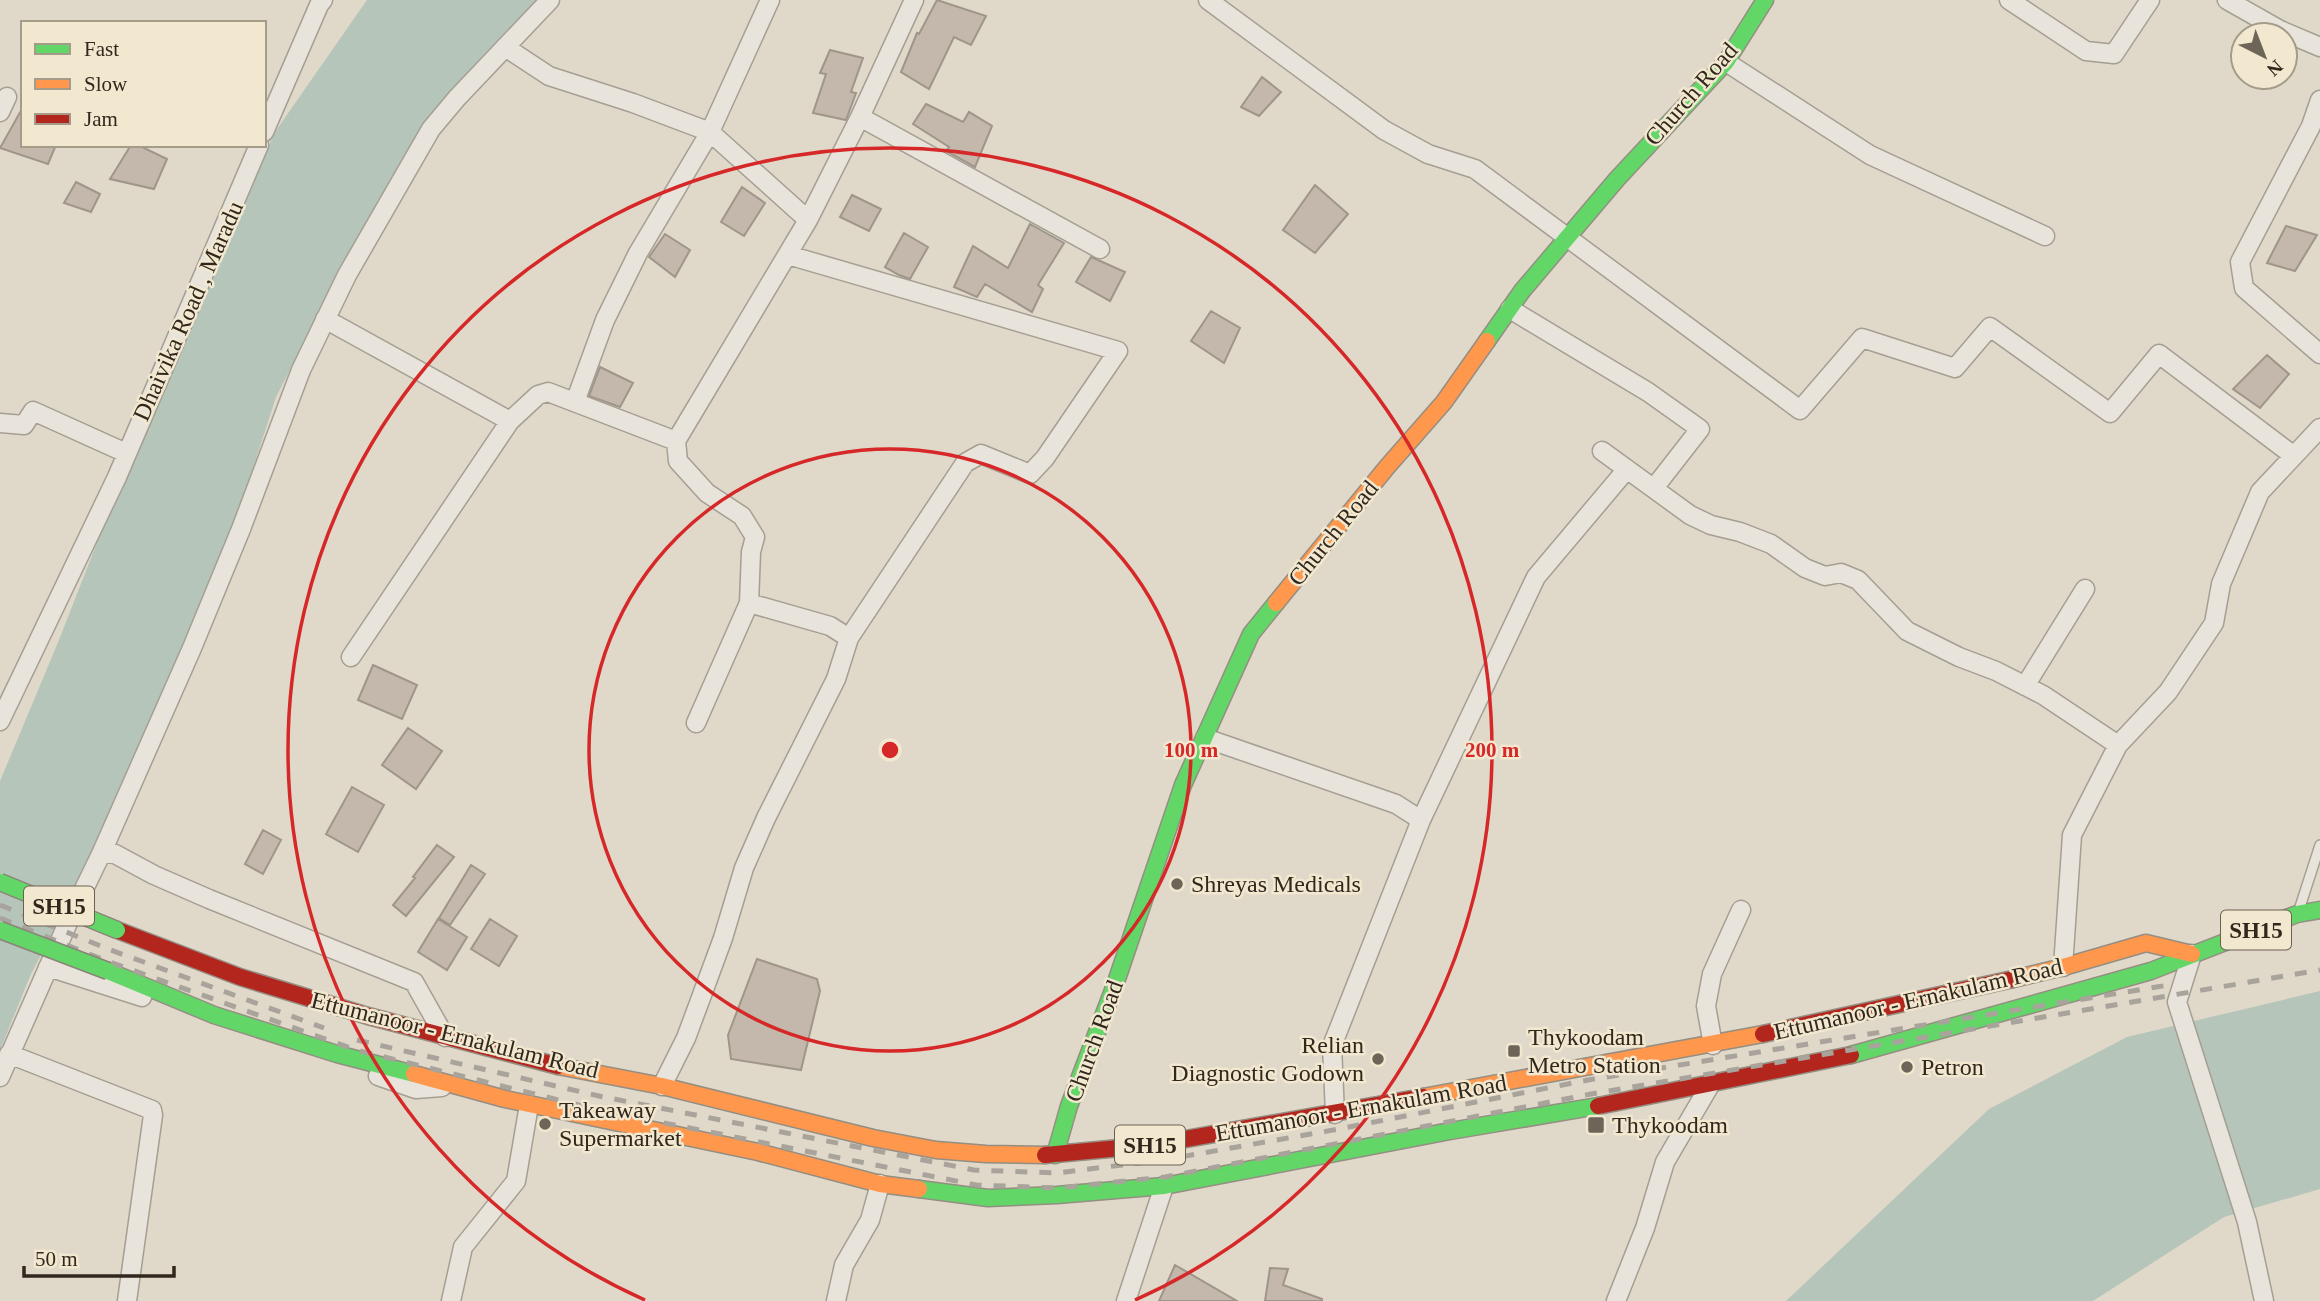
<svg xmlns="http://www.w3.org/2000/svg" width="2320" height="1301" font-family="'Times New Roman',serif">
<rect width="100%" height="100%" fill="#e0d9c9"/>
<path fill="#b5c5ba" d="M367,0h171l-114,122 -80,143 -68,132 -45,139 -48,122 -95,207 -57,109 -31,76v-269l59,-141 66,-169 59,-140 91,-199z
M2320,991v198l-96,28 -131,84h-307l203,-192 138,-72z"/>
<path fill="#c3b8ab" stroke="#9f9589" stroke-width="2" d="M937,0l49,16 -15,29 -17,-8 -25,52 -28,-17 16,-39 2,1z
M830,50l33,8 -12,34 5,1 -10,27 -33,-7 13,-39 -6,-1z
M1262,77l19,15 -22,24 -18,-9z
M926,104l37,18 6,-10 23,14 -17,41 -29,-16 3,-4 -36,-23z
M23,107v38h33l-8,19 -48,-16z
M131,145h7l29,14 -13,30 -44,-10z
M76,182l24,12 -9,18 -27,-9z
M1315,185l33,29 -33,39 -32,-23z
M742,187l23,16 -21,33 -23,-14z
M852,195l29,14 -12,22 -29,-14z
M1030,224l34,19 -26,42 5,4 -11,23 -47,-28 -8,13 -23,-10 19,-41 35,22z
M2286,226l31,9 -22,36 -28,-8z
M904,233l24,14 -18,32 -11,-4 -14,-8z
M665,234l25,16 -15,27 -26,-20z
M1091,257l34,15 -15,29 -34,-19z
M1211,311l29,17 -16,35 -33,-22z
M2267,355l22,19 -29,34 -27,-19z
M600,367l33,16 -13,24 -31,-11z
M373,665l44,20 -15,34 -44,-19z
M408,728l34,23 -26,38 -34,-24z
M352,787l32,18 -26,47 -32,-18z
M263,830l18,10 -18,34 -18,-10z
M437,845l17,12 -48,59 -13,-11 22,-27 -2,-1z
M471,865l14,9 -35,51 -11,-7z
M438,919l29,18 -20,33 -29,-18z
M490,919l27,17 -18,30 -28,-17z
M757,959l60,20 3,12 -19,79 -70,-11 -3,-24z
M1175,1265l62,36h-78z
M1270,1268l18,1 -5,16 39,14v2h-57z"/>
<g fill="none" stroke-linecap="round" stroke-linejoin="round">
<defs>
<path id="lane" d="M2299,910l21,-65"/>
<path id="street" d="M1208,0l176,130 44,24 47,15 325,241 62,-72 93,30 35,-41 120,86 49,-59 135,102
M2009,0l77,51 28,3 36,-54
M2227,0l53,30 40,17
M505,47l44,29 84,27 77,29 98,88
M1726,62l144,93 175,81
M2320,100l-9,26 -71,136 4,26 76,66
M0,112l7,-15
M860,117l240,132
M264,132l55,-127 4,-5
M788,255l330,96 -73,107 -15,16 -49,-20 -16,9 -116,175
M1510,309l138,83 52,37 -46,59
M325,319l185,102 28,-26 10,-3 128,49
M575,402l30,-82 33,-67 72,-121 60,-132
M0,423l24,2 9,-14 93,42
M1602,451l88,64 21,10 29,7 31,12 34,24 20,8 16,-3 17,7 49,51 52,26 37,14 47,24 75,50
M351,657l159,-236
M2025,686l60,-97
M0,721l117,-244 142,-332
M696,723l53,-120
M1205,738l191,66 25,16
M2192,954l-15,48 70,220 17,79
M48,967l94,30
M2063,967l9,-132 46,-90 50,-53 46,-69 7,-39 39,-92 60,-64
M445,1037l-31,-55 -205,-83 -55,-24 -39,-21 -13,-2 90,-204 49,-119 60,-159 46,-95 84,-146 26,-31 93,-98
M1713,1045l-7,-39 6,-32 29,-64
M9,1054l143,56 1,5 -26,186
M378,1076l38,13 26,-2
M0,1077l70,-159 32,-66
M662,1086l24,-48 16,-43 21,-57 21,-70 22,-50 70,-139 13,-41 -19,-12 -81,-23 2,-51 4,-15 -13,-21 -35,-23 -29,-32 -2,-20 132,-221 52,-103 54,-117
M1335,1114l-3,-68 89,-226 115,-243 91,-108
M451,1301l12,-54 53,-66 13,-76
M836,1301l8,-36 26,-45 10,-36
M1126,1301l38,-115
M1616,1301l29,-73 20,-66 45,-77"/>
<path id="fast" d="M1487,341l35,-50 95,-112 109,-117 39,-62
M108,971l106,44 123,39 77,20
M1851,1055l300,-84 146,-57 23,-4
M1055,1155l14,-49 46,-121 68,-200 68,-151 25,-31
M919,1189l69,9 69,-3 107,-9 286,-55 148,-25"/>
<path id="slow" d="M1276,603l111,-136 57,-65 43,-61
M2013,979l50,-12 83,-24 46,11
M558,1066l104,20 211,52 63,12 50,4 59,1
M414,1074l91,25 253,53 122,32 39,5
M1423,1097l340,-63"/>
<path id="jam" d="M117,930l123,47 128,39 190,50
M1763,1034l250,-55
M1598,1106l253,-51
M1045,1155l107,-10 271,-48"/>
</defs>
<use href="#lane" stroke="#a59e93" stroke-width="12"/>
<use href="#street" stroke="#a59e93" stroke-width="21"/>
<use href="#fast" stroke="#948e83" stroke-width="19"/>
<use href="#slow" stroke="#948e83" stroke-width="19"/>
<use href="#jam" stroke="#948e83" stroke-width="19"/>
<use href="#lane" stroke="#e8e4db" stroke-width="9"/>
<use href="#street" stroke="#e8e4db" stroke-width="18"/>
<use href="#fast" stroke="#63d668" stroke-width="16"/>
<use href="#slow" stroke="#ff974d" stroke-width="16"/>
<use href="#jam" stroke="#b3261e" stroke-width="16"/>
<path stroke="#a8a39b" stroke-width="5" stroke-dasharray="12 12" stroke-linecap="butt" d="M0,905l108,44 216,79
M0,918l104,42 252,90 243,60 377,75 81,3 108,-11 426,-83 729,-124
M357,1040l242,56 375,74 83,3 106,-13 176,-31 249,-49 587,-96"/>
<defs>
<path id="fast-bridge" d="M0,882l117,48
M0,930l108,41"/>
</defs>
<use href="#fast-bridge" stroke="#8a8479" stroke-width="19" stroke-linecap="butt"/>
<use href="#fast-bridge" stroke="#63d668" stroke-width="16"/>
</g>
<g fill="none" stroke="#d62828" stroke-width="3.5">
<circle cx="890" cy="750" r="301"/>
<path d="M645 1300A602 602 0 1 1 1135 1300"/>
</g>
<g fill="#6e6559" stroke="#f1e8cf" stroke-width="2.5">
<circle cx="1177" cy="884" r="7"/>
<rect x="1507" y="1044" width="14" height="14" rx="3.5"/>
<circle cx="1378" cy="1059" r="7"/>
<circle cx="1907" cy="1067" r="7"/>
<circle cx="545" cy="1124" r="7"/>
<rect x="1587" y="1116" width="18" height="18" rx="3.5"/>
</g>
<g text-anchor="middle" stroke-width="5" stroke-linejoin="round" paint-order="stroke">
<g fill="#f1e8cf" stroke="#6b6152" stroke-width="2">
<rect x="24" y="886.5" width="70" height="39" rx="5"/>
<rect x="2221" y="910.5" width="70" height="39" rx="5"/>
<rect x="1115" y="1125.5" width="70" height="39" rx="5"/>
</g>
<g font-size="23" font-weight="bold" fill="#31271d">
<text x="59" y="914">SH15</text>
<text x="2256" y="938">SH15</text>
<text x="1150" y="1153">SH15</text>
</g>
<g font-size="24" fill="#31271d" stroke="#f1e8cf">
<text transform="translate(1691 94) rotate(-49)" y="8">Church Road</text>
<text transform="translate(188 311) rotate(-66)" y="8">Dhaivika Road , Maradu</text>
<text transform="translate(1333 533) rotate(-51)" y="8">Church Road</text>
<text transform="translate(1918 999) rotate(-13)" y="8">Ettumanoor - Ernakulam Road</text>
<text transform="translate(455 1035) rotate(14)" y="8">Ettumanoor - Ernakulam Road</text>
<text transform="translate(1094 1041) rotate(-70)" y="8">Church Road</text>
<text transform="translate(1361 1108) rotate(-10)" y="8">Ettumanoor - Ernakulam Road</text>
</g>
<g font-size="24" fill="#31271d" stroke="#f1e8cf" text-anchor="start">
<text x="1191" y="892">Shreyas Medicals</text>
<text x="1528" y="1045">Thykoodam<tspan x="1528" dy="28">Metro Station</tspan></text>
<text x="1364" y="1053" text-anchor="end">Relian<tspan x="1364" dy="28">Diagnostic Godown</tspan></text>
<text x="1921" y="1075">Petron</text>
<text x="559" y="1118">Takeaway<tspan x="559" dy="28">Supermarket</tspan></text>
<text x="1612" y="1133">Thykoodam</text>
</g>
</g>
<circle cx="890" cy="750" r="10" fill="#d62828" stroke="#f1e8cf" stroke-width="3.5"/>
<g font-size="21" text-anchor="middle" font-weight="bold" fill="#d62828" stroke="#f1e8cf" stroke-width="5" stroke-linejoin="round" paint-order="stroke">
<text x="1191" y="757">100 m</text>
<text x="1492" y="757">200 m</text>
</g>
<rect x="21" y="21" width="245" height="126" fill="#f1e8cf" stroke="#a49b88" stroke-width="2"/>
<rect x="35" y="44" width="35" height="10" fill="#63d668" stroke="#a49b88" stroke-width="2"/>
<text x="84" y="56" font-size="21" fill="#31271d">Fast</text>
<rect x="35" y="79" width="35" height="10" fill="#ff974d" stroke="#a49b88" stroke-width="2"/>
<text x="84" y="91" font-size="21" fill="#31271d">Slow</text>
<rect x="35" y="114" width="35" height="10" fill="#b3261e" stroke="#a49b88" stroke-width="2"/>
<text x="84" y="126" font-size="21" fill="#31271d">Jam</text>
<g transform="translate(2264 56) rotate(138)"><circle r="33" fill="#f1e8cf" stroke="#a49b88" stroke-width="2"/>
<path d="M0-5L12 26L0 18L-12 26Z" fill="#6e6559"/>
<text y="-10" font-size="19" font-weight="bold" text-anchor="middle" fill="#31271d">N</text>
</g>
<path d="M24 1266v10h150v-10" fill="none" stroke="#31271d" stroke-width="3.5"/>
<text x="35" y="1266" font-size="21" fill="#31271d" stroke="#f1e8cf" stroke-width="5" paint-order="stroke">50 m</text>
</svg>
